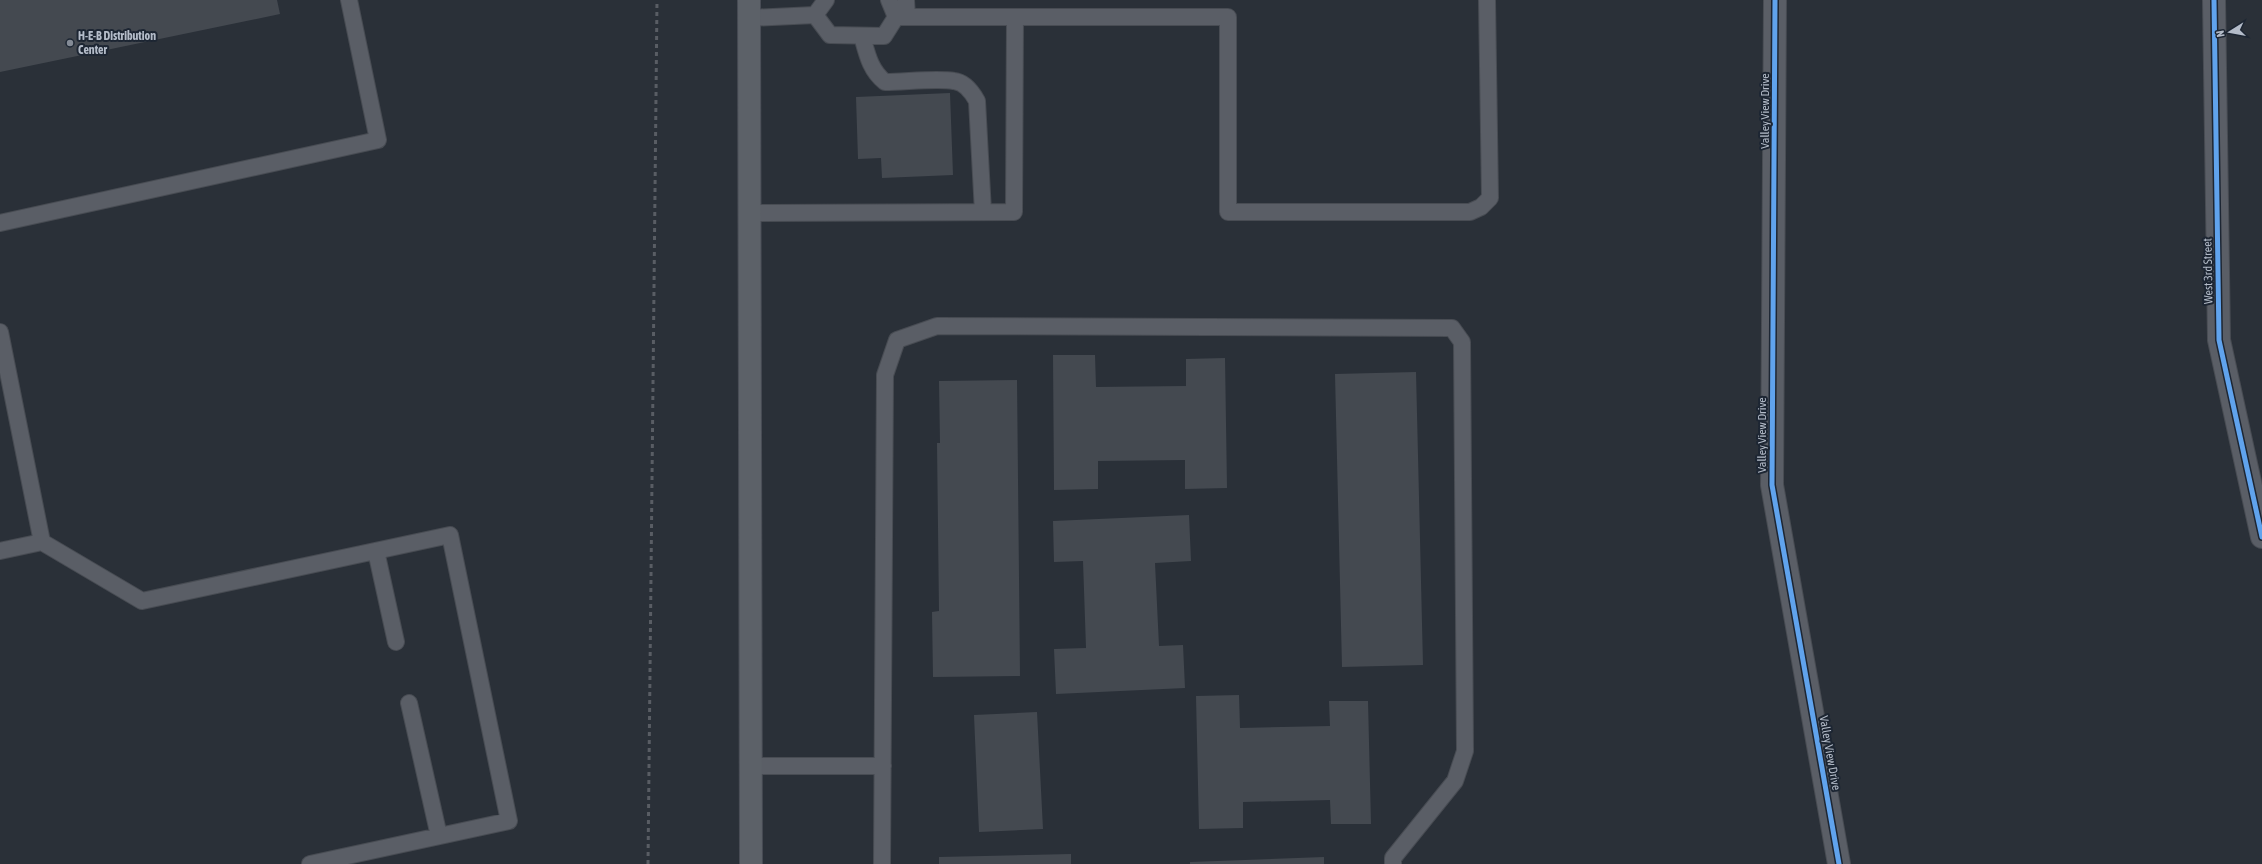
<svg xmlns="http://www.w3.org/2000/svg" width="2262" height="864" font-family="'Asap Condensed',sans-serif">
<rect width="100%" height="100%" fill="#2a3038"/>
<path fill="#444950" d="M0,0h277l3,14 -280,58z
M950,93l3,82 -71,3 -1,-20 -23,1 -2,-62z
M1053,355h42l1,32 90,-1v-27l39,-1 2,130 -42,1v-29l-87,1v28l-44,1z
M1416,372l7,293 -81,2 -7,-293z
M1017,380l3,296 -87,1 -1,-65 7,-1 -2,-168h3l-1,-62z
M1189,515l2,46 -36,2 4,83 24,-1 2,43 -129,6 -2,-45 32,-1 -3,-87 -29,1 -1,-41z
M1239,695l1,33 90,-2 -1,-25h39l3,123h-40l-1,-24 -87,2v26l-44,1 -3,-133z
M1037,712l6,117 -64,3 -5,-117z
M1071,854v10h-132v-7z
M1324,857v7h-134v-2z"/>
<g fill="none" stroke-linecap="round" stroke-linejoin="round">
<defs>
<path id="lane" d="M889,0l7,17
M906,0l1,17
M815,15l15,20 54,1 12,-19
M815,15l11,-15
M896,17h332v195h242l11,-5 9,-9 -3,-198
M749,18l66,-3
M862,36c5,18 8,34 23,46 20,0 51,-4 69,-1 11,1 18,11 23,20l6,111
M750,213l264,-1 1,-195
M0,223l378,-83 -29,-140
M0,332l42,210
M0,551l42,-9 100,59 308,-66 59,286 -199,43
M376,551l20,91
M409,703l30,133
M752,766h131
M882,864l3,-489 12,-35 40,-14 515,2 10,14 3,409 -10,30 -62,77v6"/>
<path id="street" d="M1775,0l-3,485 67,379
M2214,0l5,340 43,197"/>
<path id="primary" d="M749,0l2,864"/>
</defs>
<use href="#lane" stroke="#484c53" stroke-width="18"/>
<use href="#street" stroke="#484c53" stroke-width="24"/>
<use href="#primary" stroke="#484c55" stroke-width="24"/>
<use href="#lane" stroke="#5a5e66" stroke-width="16"/>
<use href="#street" stroke="#5a5e66" stroke-width="22"/>
<use href="#primary" stroke="#5c6168" stroke-width="22"/>
<path stroke="#595d64" stroke-width="3" stroke-dasharray="4 4" stroke-linecap="butt" d="M648,864l9,-864"/>
<defs>
<path id="cycleway" d="M1775,0l-3,485 67,379
M2214,0l5,340 43,197"/>
</defs>
<use href="#cycleway" stroke="#1d2633" stroke-width="8"/>
<use href="#cycleway" stroke="#60a3ed" stroke-width="5"/>
</g>
<circle fill="#848b96" stroke="#1d2633" stroke-width="1.5" cx="70" cy="43" r="4"/>
<g text-anchor="middle" stroke-width="4" stroke-linejoin="round" paint-order="stroke">
<g font-size="12" font-weight="bold" fill="#b4bcc9" stroke="#1d2633" text-anchor="start">
<text x="78" y="40">H-E-B Distribution<tspan x="78" dy="14">Center</tspan></text>
</g>
<g font-size="12" fill="#b4bcc9" stroke="#1d2633">
<text transform="translate(1765 111) rotate(-90)" y="4">Valley View Drive</text>
<text transform="translate(2208 271) rotate(-91)" y="4">West 3rd Street</text>
<text transform="translate(1762 435) rotate(-90)" y="4">Valley View Drive</text>
<text transform="translate(1830 753) rotate(80)" y="4">Valley View Drive</text>
</g>
</g>
<g transform="translate(2230 32) rotate(259)" stroke="#1d2633" stroke-width="3" paint-order="stroke">
<path d="M0-3L7 15L0 10L-7 15Z" fill="#b4bcc9"/>
<text y="-6" font-size="11" font-weight="bold" text-anchor="middle" fill="#b4bcc9">N</text>
</g>
</svg>
